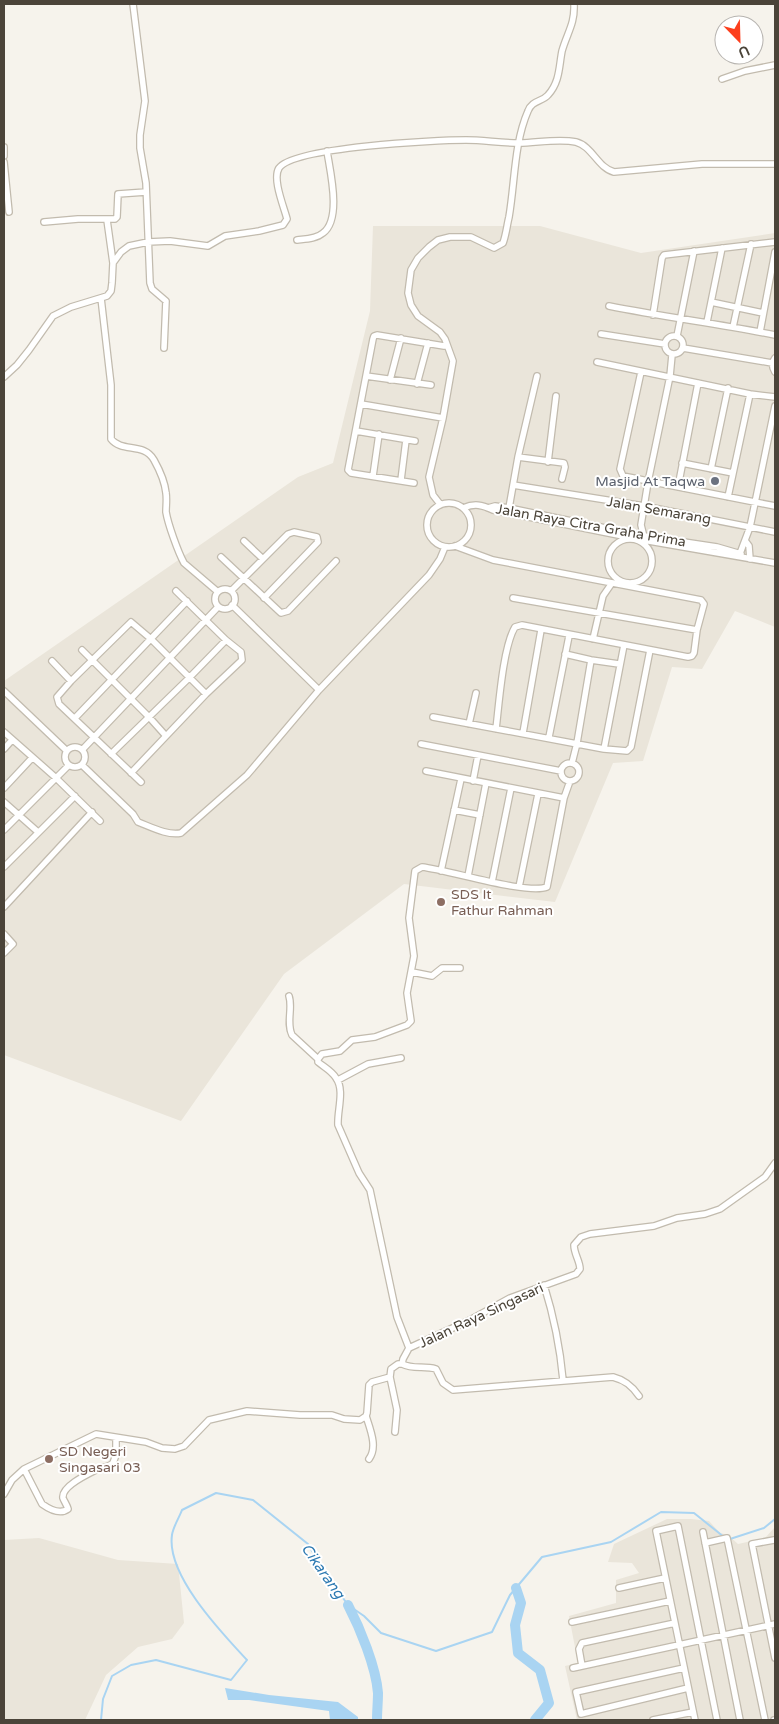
<svg xmlns="http://www.w3.org/2000/svg" width="779" height="1724" font-family="'Varela Round',sans-serif">
<rect width="100%" height="100%" fill="#f6f3ec"/>
<path fill="#eae5da" d="M373,226h167l101,27 134,-20v394l-40,-16 -33,58 -30,-2 -29,94 -30,2 -58,139 -151,-18 -120,90 -103,147 -177,-66v-374l294,-204 35,-14 37,-152z
M667,1519h24l18,2 11,12 8,2 10,9 27,-6 10,-11v193h-198l-12,-54 13,-3 -9,-47 47,-13v-23l23,-7 -7,-10 -24,-1 6,-18z
M39,1538l79,22 60,4 6,59 -12,16 -34,8 -32,28 -21,45h-81v-180z"/>
<path fill="#a9d4f2" d="M225,1688l44,7 69,7 20,15v3h-28l-1,-9 -80,-11h-21z"/>
<g fill="none" stroke-linecap="round" stroke-linejoin="round">
<path stroke="#a9d4f2" stroke-width="2" d="M730,1539l34,-11 11,-9
M101,1720l2,-21 9,-23 19,-11 25,-5 75,20 16,-20c-25,-27 -81,-85 -75,-125 1,-8 7,-17 10,-25l34,-17 37,7 55,44 17,29 23,32 16,11 17,17 55,18 56,-19 18,-37 32,-38 69,-15 50,-30 33,1 30,24"/>
<path stroke="#a9d4f2" stroke-width="10" d="M516,1588l5,15 -6,22 3,28 22,17 9,33 -14,17
M348,1605c12,23 28,62 30,88 0,9 -1,18 -1,27"/>
<defs>
<path id="minor" d="M133,4l12,97 -5,34v13l6,35 4,100 2,6 14,12 -2,47
M722,79l23,-8 30,-6
M4,147v9
M4,162l5,50
M107,220l6,43
M44,222l34,-3h37l2,-2 1,-23 28,-2
M297,240c8,-1 19,-1 26,-7 19,-14 7,-62 4,-82
M101,298l10,87v54c11,14 33,3 43,21 5,9 11,23 12,33 1,6 0,13 0,19 2,12 12,40 18,51l34,29
M711,302l52,11
M609,306c55,11 111,18 166,29
M653,315l9,-57 2,-3 111,-13
M707,322l15,-74
M733,327l18,-83
M760,332l15,-80
M601,334l64,10
M665 345a9 9 0 1 1 18 0a9 9 0 1 1-18 0Z
M677,336l17,-85
M683,348l89,15
M775,358c-4,5 -3,9 0,14
M597,362l153,32 25,3
M641,372l-21,97 3,7 152,30
M366,376l65,9
M4,377l13,-12 12,-15 24,-34 18,-9 36,-11 4,-5 1,-8 1,-20 8,-11 8,-6 19,-4 22,-1 38,5 17,-10 34,-5 24,-6 4,-6c-3,-12 -15,-40 -8,-51 15,-21 157,-28 187,-28 17,0 35,3 53,3 18,0 39,-5 57,-1 16,4 22,26 38,30l88,-8h73
M390,380l11,-42
M417,384l11,-41
M361,404l82,14
M356,431l59,10
M518,457l46,6 1,4 -3,12
M548,462l8,-66
M682,463l51,10
M711,469l17,-81
M373,476l6,-42
M401,480l5,-40
M414,483l-63,-10 -3,-3 25,-131 1,-3 3,-1 67,11
M513,485l131,21 131,26
M678,487l20,-104
M728,497l22,-103
M427 525a22 22 0 1 1 44 0a22 22 0 1 1-44 0Z
M440,504l-7,-9 -4,-18 14,-59 10,-57 -8,-22 -5,-7 -22,-16 -7,-11 -3,-12 3,-23 7,-12 11,-11 9,-7 12,-3h21l23,11 9,-5c3,-8 4,-18 6,-26 6,-35 5,-74 19,-106 4,-11 14,-9 20,-16 12,-13 11,-29 14,-44 5,-18 13,-27 12,-47
M463,508c12,-5 19,-3 30,2l150,30 132,23
M488,508l7,-2 14,2 135,28 73,11 24,7
M509,508l9,-51 19,-81
M644,537l-3,-12 7,-43 22,-106 2,-21
M608 561a22 22 0 1 1 44 0a22 22 0 1 1-44 0Z
M244,541l19,18
M746,542l3,4 1,13
M455,546l38,14 208,40 3,4 -7,26 -3,23 -2,3 -4,1 -166,-32 -7,2c-12,20 -16,77 -19,102
M739,556l11,-29 25,-121
M221,557l60,56 7,-2 48,-50
M215 599a10 10 0 1 1 20 0a10 10 0 1 1-20 0Z
M231,591l57,-57 6,-2 23,5 1,5 -54,56
M513,598l184,32
M232,605l87,85
M593,639l10,-43 9,-13
M82,650l67,67 17,19
M565,654l26,6 28,4
M52,661l19,20
M4,691l63,60
M433,717l171,32 23,2 4,-4 19,-97
M75,718l112,-117
M469,724l7,-31
M4,732l51,45 45,44
M523,733l18,-103
M549,737l20,-101
M421,744l140,27
M65 757a10 10 0 1 1 20 0a10 10 0 1 1-20 0Z
M4,749l8,-9
M604,749l20,-104
M82,750l136,-143
M111,754l78,-76 37,-38
M572,763l5,-20 14,-83
M561 772a9 9 0 1 1 18 0a9 9 0 1 1-18 0Z
M82,765l51,49 5,8c13,5 30,14 43,11l66,-58 72,-85 110,-115 11,-16 5,-12
M426,771l138,27
M131,773l75,-79 36,-34 -1,-8 -15,-12 -50,-49
M473,781l5,-26
M141,782l-82,-78 -2,-7 14,-16 60,-59 20,17 55,55
M4,788l28,-30
M4,802l34,30
M454,810l26,5
M4,830l65,-65
M4,867l71,-71
M441,871l20,-92
M468,876l18,-93
M492,882l19,-94
M519,887l19,-93
M4,907l88,-95
M4,934l9,10 -9,9
M412,972l20,4 10,-8h18
M289,996c4,12 -3,27 3,39l26,24
M338,1080l30,-16 33,-6
M544,1285c10,32 16,62 19,95
M409,1348l-12,-31 -27,-127 -11,-17 -21,-48c-1,-14 7,-35 -2,-47 -4,-7 -12,-11 -18,-16v-3l4,-5 18,-3 12,-11 23,-3 32,-12 4,-4 -4,-28 7,-37 -5,-38 6,-47 7,-4c27,3 105,28 125,20l17,-89 6,-17
M402,1364c12,6 22,1 34,5l7,14 10,7 160,-13c12,3 19,9 26,19
M390,1377l7,33 -2,22
M366,1416c4,13 12,31 3,43
M24,1469l18,35c7,5 18,11 26,5 -1,-4 -4,-8 -5,-11 -2,-12 27,-25 35,-29 6,-2 11,-2 15,-6l3,-8v-17
M4,1494l8,-14 12,-11 72,-35 50,8 16,6 13,1 9,-3 25,-26 38,-9 53,4h32l12,4 16,1 6,-4 1,-3 2,-28 3,-3 18,-5 1,-8 7,-5h4l1,-5 6,-11 59,-27 42,-23 66,-24 4,-5c0,-8 -6,-15 -6,-24l7,-8 9,-3 64,-8 23,-8 28,-4 15,-5 45,-32 10,-14
M703,1532l37,188
M774,1540l-22,4 23,114
M705,1543l22,-5 38,182
M619,1588l46,-10
M572,1622l98,-21
M582,1666l-3,-17 3,-6 93,-20
M573,1668l202,-44
M684,1668l-108,24 5,22 107,-26
M653,1720l40,-8
M695,1720l-39,-189 22,-5 39,194
M774,1720h1"/>
</defs>
<use href="#minor" stroke="#c2bbae" stroke-width="8"/>
<use href="#minor" stroke="#fff" stroke-width="5.5"/>
</g>
<circle fill="#6b7280" stroke="#fff" stroke-width="2" cx="715" cy="481" r="5"/>
<g fill="#8d6e63" stroke="#fff" stroke-width="2">
<circle cx="441" cy="902" r="5"/>
<circle cx="49" cy="1459" r="5"/>
</g>
<g text-anchor="middle" stroke-width="4" stroke-linejoin="round" paint-order="stroke">
<g font-size="14" fill="#5b616d" stroke="#fff" text-anchor="end">
<text x="705" y="486">Masjid At Taqwa</text>
</g>
<g font-size="14" fill="#4b4439" stroke="#fff">
<text transform="translate(659 510) rotate(10)" y="5">Jalan Semarang</text>
<text transform="translate(591 525) rotate(10)" y="5">Jalan Raya Citra Graha Prima</text>
<text transform="translate(481 1315) rotate(-25)" y="5">Jalan Raya Singasari</text>
</g>
<g font-size="14" fill="#785e54" stroke="#fff" text-anchor="start">
<text x="451" y="899">SDS It<tspan x="451" dy="16">Fathur Rahman</tspan></text>
<text x="59" y="1456">SD Negeri<tspan x="59" dy="16">Singasari 03</tspan></text>
</g>
<g font-size="15" font-style="italic" fill="#2e7ab2" stroke="#fff">
<text transform="translate(323 1571) rotate(55)" y="5">Cikarang</text>
</g>
</g>
<rect width="779" height="1724" fill="none" stroke="#4b4439" stroke-width="10"/>
<g transform="translate(739 40) rotate(157)"><circle r="24" fill="#ffffff" stroke="#b7b4b0"/>
<path d="M0-4L9 19L0 12L-9 19Z" fill="#fc3f1d"/>
<text y="-8" font-size="14" font-weight="bold" text-anchor="middle" fill="#4b4439">U</text>
</g>
</svg>
